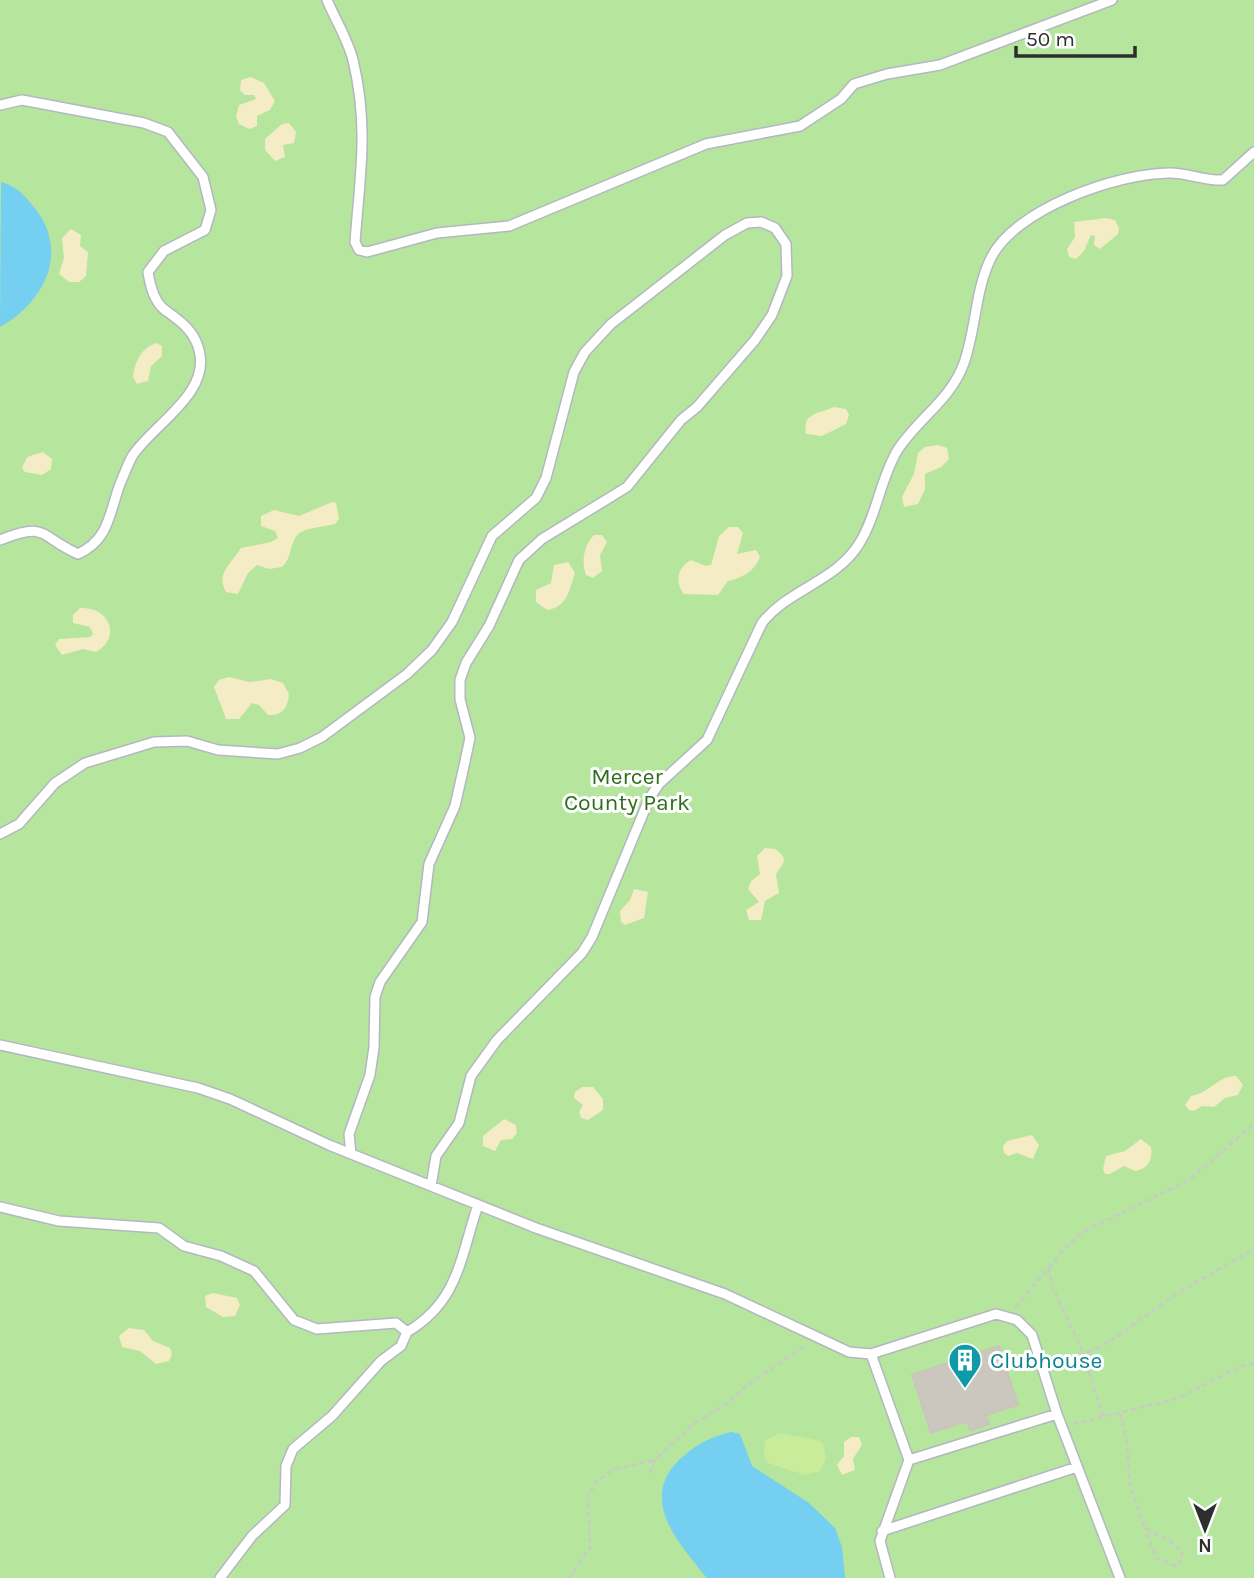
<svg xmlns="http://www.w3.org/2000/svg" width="1254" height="1578" font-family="Karla,sans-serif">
<rect width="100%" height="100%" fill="#efe9e1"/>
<path fill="#b6e59e" d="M0,0h1254v1578h-1254z"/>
<path fill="#f3ecc5" d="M251,77l13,6 11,18 -5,9 -13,6v10l-8,3 -10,-5 -3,-8 3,-11 17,-6 -2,-4h-9l-5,-5 1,-10z
M289,123l7,9 -2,11 -11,2 2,12 -10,4 -10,-11v-11l17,-15z
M1106,218l9,2 4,8 -1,6 -18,15 -6,-4 1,-9 -4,-1 -7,16 -8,8 -7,-2 -2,-8 8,-12 -1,-15z
M71,229l10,6 -1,11 8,6 -2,24 -7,6h-10l-10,-8 5,-16 -2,-20z
M157,343l5,3v10l-11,10 -3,15 -11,3 -4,-7c2,-15 8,-30 24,-34z
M834,407l12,2 3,6 -3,9 -24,12 -16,-2c-4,-22 13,-20 28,-27z
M938,445l9,3 2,11 -8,8 -16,7v15l-7,15 -14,3 -2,-10 12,-23 4,-21 7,-6z
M43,452l9,7 -1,10 -9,6 -17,-3 -3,-4 5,-11z
M332,502l4,1 3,16 -4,5c-11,3 -23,3 -34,8 -12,7 -8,26 -19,35l-13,2 -12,-4 -9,8 -10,21 -12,-2c-11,-19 6,-29 15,-44l30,-6 7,-4 -3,-7 -14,-5v-10l13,-6 25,6z
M729,527h9l5,6 -6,21 19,-4 4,7c-5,14 -18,21 -32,24l-10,14 -34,-1c-10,-13 -6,-27 7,-34l15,6 5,-1 8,-29z
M594,535h8l5,7 -7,13 2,16 -9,7 -7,-3c-5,-14 -2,-30 8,-40z
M568,562l7,11c-6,17 -7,34 -28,37l-11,-8v-12l15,-7 3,-18z
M80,608c28,-2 43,28 16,44l-13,-3 -21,6 -7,-10 4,-6 31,-2 3,-3 -3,-7 -17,-4v-8z
M229,677l21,5 21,-3 12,4 6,11c-1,14 -7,22 -21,21l-9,-10 -7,-2 -13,16h-13l-12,-32 5,-7z
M765,848l11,1 7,7 1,6 -8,12 3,19 -14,8 -4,19h-12l-3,-10 13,-8 -11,-13 3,-8 9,-7 -3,-18z
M634,889l14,3 -4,26 -19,7 -4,-3 -1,-11 10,-11z
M1236,1076l7,9 -5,10 -13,3 -11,9 -12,-1 -8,5 -5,-1 -4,-5 6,-9c19,-3 26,-20 45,-20z
M582,1087h11l10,12v11l-15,10 -7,-2 -2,-6 4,-7 -9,-7 1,-6z
M504,1119l12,6 1,8 -5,6 -11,1 -6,11 -12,-5v-10z
M1032,1135l7,10 -6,14 -16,-6 -9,3 -4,-3 -1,-7 4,-5z
M1141,1139l10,8c2,13 -3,22 -16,24l-11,-5 -14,8h-5l-2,-5 3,-13 19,-5z
M213,1293l24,5 3,7 -5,11 -12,1 -17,-10 -1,-11z
M129,1328l15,2 9,11 17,7 2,6 -3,7 -13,3 -16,-13 -18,-4 -3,-11z
M851,1437h8l3,8 -9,14 2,11 -13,5 -5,-10 7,-9v-14z"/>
<path fill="#c9ec9a" d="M780,1433c11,3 35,5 43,10l3,16 -6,12 -15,4 -37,-12 -4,-9 1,-13z"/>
<path fill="#75cff0" d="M1,182c17,5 22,12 33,25 36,44 11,95 -34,120z
M731,1432l9,2 12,32 57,37 26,25 7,19 3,31h-138c-27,-33 -69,-78 -28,-118 16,-15 31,-23 52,-28z"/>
<path fill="#cbc7bf" stroke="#cbc5ba" stroke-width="2" d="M999,1346l19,59 -32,10 3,9 -19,7 -3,-10 -36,12 -19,-58z"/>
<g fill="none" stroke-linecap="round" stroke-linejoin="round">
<defs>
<path id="service" d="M327,0c8,19 21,40 26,60 16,67 7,115 2,182l4,8 8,2 70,-19 72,-7 197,-82 94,-18 41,-27 13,-15 33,-10 53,-9 172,-65
M0,105l22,-5 122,23 24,9 35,45 8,33 -6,20 -41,21 -16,21c2,13 6,30 17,38 15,11 29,20 34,40 12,43 -45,74 -66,105 -5,8 -9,20 -13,29 -11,30 -11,56 -42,70 -40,-18 -30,-33 -78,-14
M0,834l19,-10 36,-41 30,-20 69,-21 33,-1 31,9 60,4 22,-6 22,-11 85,-63 25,-24 20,-28 40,-86 44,-38 10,-20 28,-106 11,-20 26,-28 114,-89 22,-12 14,-1 14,6 11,16 1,32 -15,39 -17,25 -58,67 -16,13 -54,67 -85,52 -23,21 -30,66 -23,37 -6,17v19l10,39 -6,28 -9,40 -26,58 -7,58 -42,60 -5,15 -1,50 -4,28 -21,59 2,20
M0,1045l198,43 32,11 99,46 207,83 189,66 124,58 22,2 125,-40 21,6 15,15 25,79 63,164
M431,1186l5,-30 23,-33 12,-47 26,-36 85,-87 10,-16 58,-140 10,-14 47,-43 55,-117c27,-34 74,-42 97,-79 18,-29 21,-64 38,-93 20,-32 54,-51 67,-88 12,-34 11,-71 26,-103 23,-51 128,-87 180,-87 18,0 35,8 53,7l31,-28
M0,1207l59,14 100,7 25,18 37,10 33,15 40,49 23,9 79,-6 11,9c52,-31 53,-74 71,-127
M871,1354l38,106 -29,81 10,37
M909,1460l148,-46
M882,1531l195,-64
M220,1578l32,-42 33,-31 1,-39 7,-17 39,-33 49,-55 20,-15 6,-14"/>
</defs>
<use href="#service" stroke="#b4b7c1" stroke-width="12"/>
<path stroke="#c9c9c9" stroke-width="2.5" stroke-dasharray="5 3.5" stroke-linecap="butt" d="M1049,1268l3,18 28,59 24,73
M1016,1307l50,-60 17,-15 106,-52 65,-56
M1055,1362c52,-11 69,-32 111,-61 28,-19 59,-35 88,-52
M1120,1414l7,29 3,42 15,43 30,16 7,10 -1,9 -5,3 -20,-8 -11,-30
M1073,1424l106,-26 62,-32 13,-2
M650,1473l5,-13 38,-36 35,-21 18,-17 60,-41
M569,1578l21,-30 -2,-52 9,-15 15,-11 43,-10"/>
<use href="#service" stroke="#fff" stroke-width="9"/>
</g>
<defs>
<symbol id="building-pin" viewBox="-11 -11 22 30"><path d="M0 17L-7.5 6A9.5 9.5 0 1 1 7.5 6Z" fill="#0f9aa8" stroke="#fff"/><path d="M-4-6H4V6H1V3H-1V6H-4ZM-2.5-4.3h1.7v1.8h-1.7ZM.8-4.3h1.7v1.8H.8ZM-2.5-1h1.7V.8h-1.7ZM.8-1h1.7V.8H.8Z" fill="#fff"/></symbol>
</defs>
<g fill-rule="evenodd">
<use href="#building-pin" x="946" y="1341" width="38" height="52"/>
</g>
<g text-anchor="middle" stroke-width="6" stroke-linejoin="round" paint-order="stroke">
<g font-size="23" fill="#2c6e1b" stroke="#fff">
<text x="627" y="784">Mercer<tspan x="627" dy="26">County Park</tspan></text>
</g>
<g font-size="23" fill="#0d838f" stroke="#fff" text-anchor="start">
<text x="990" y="1368">Clubhouse</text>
</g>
</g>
<g transform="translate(1205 1529) rotate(180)" stroke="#ffffff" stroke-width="5" paint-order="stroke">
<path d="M0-5L12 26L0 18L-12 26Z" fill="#2e2e2e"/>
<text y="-10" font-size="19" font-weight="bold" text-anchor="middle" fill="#2e2e2e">N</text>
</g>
<path d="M1016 46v10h119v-10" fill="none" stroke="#2e2e2e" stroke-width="3.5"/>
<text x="1026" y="46" font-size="21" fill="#2e2e2e" stroke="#ffffff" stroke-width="5" paint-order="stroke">50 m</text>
</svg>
